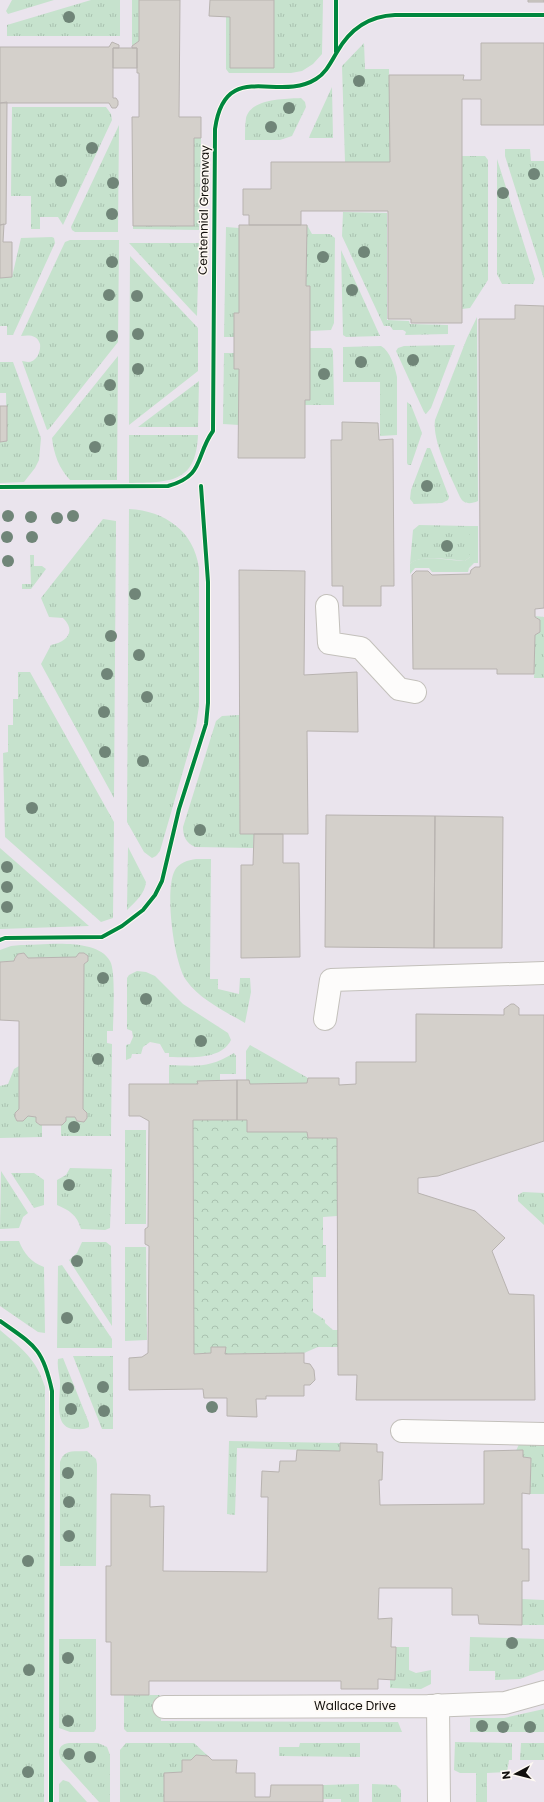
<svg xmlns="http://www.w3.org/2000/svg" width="544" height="1802" font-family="Poppins,sans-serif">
<defs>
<pattern id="grass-tufts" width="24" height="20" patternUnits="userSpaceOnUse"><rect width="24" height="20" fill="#c6e2cd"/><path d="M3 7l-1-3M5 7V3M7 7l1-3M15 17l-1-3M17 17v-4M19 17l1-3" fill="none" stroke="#a9c1af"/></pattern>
<pattern id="park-crowns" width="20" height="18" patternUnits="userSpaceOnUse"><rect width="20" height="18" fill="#c6e2cd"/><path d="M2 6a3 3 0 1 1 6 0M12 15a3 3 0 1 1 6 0" fill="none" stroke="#a9c1af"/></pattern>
</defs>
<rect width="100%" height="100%" fill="#f0ebe5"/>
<path fill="#eae4ed" d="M0,0h544v1802h-544z"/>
<path fill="url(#grass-tufts)" d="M12,0h42l-46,14 -2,-3z
M91,0h29v36h-113v-11z
M132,0h7v41l-7,5z
M274,0h49l-1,54 -9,10 -11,7 -11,2h-62l-3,-4v-53l4,1v51h43z
M364,43l1,26h24l1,93h-45l-3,-96z
M332,87l1,51h-24l1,-3z
M301,98l4,4 1,5 -14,29 -12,4h-35c0,-7 0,-15 1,-22 5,-20 40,-19 55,-20z
M12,107h94l5,7 1,6 -49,105 -5,-8h-18v12h-9v-33h-20z
M119,125l-1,107h-43l-3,-2 -1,-3z
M194,138h7l-2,92 -66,-1v-3h61z
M505,149h25l1,12h13v118l-39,-123z
M462,156h23l3,4v120l-18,28 -8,1z
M497,159l38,120 -2,5h-31l-5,-10z
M343,212l44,1v107l22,1 1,3 38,1v9l-43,1 1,-3 -3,-2h-10l-3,-4h-6l-42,-90z
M307,225l5,9h18l5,4 -1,85 -3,7 -21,1v-44l-4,-1z
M226,227l13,1v85h-5v24h-10z
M52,237l2,1 1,5 -42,92h-6v-9h-7v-48l12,-1 9,-39z
M70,240h49l-1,102 -69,87 -2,1 -25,-69c2,0 4,1 6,1 9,0 13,-11 12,-18 -3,-9 -10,-9 -19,-8l44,-94z
M129,243h70l-2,73 -6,-6z
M341,250l39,86 -34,1 -3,-2z
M130,256l68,72v43l-69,54z
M477,317l1,184c-7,3 -14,4 -18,-4 -9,-21 -28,-55 -25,-77l32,-82z
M455,345l-24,63 -5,6 -2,-2 -28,-61 2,-3 6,-2z
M381,346c9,5 14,21 16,31v58l-17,1v-54h-37v-35z
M310,348h21l2,3 1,54h-29v-5l5,-1z
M224,353h10v16h5v56l-16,-1z
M118,356l-1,124h-47c-11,-12 -16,-25 -18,-42z
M0,362h13l28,76 -2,22 -4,8 -11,14 -24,1v-41l7,-1 -1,-48h-6z
M199,381l-1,46h-60z
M407,402l4,3 11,28 -11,32h-3l-1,-2z
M129,435h69c-2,49 -29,47 -69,48z
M427,448h3l1,2 18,47 -1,3 -6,3 -28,1 -4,-5 1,-9z
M129,509c36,2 65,22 70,59v138l-3,20 -36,125 -4,5 -4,2 -8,-6 -17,-30z
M103,519l13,2 -2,277 -73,-134 10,-19c15,-3 26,-13 12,-27l-14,-1 -8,-19z
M419,525l51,1v31l-5,4c-13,-1 -46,-7 -55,3l3,-34z
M30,555h4v11h8l4,3 -15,20h-9v-5h9z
M535,616l9,1v61h-10l1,-43 5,-3v-12z
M18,672h12l84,150 -1,96 -12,4 -96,-85 -2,-84 5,-1v-27h5v-26h5z
M239,715l1,119h14l-1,14 -58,-1c-9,-4 -12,-11 -12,-20l33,-106 6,-5z
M128,847l18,35c-1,12 -11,20 -19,28z
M0,848l89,78 -89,3z
M196,859h15l-1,120h8v10l21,5 1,-16h10l1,14 -6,31c-20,-12 -45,-23 -59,-43 -12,-17 -22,-91 -11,-110 4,-7 13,-10 21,-11z
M21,945c23,0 76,-8 89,16 6,10 3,56 3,70h-6v12l5,1 -1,92h-50v-11l5,-4v-4h9l2,4 7,1 3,-4v-5l-4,-4 1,-145 4,-3v-5l-4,-3h-5l-3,4 -48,1 -4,-5 -6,1 -3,4 -1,3 -14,1v-12l11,-4z
M137,971l9,1 9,4 28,28 45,29 3,7c-10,21 -44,17 -62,17v-4h-4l-5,-9 -10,-2 -7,5 -2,7h-9l-1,4 -5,2v-15l4,-1 3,-7 -1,-6 -5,-2v-51l2,-3z
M250,1045l58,33 -1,5 -57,1 -1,-4h-3v-29z
M234,1053l2,3v18h-16v6l-22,1v3h-29v-19c29,1 40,3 65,-12z
M19,1066v43l-4,4v4l2,4h6l5,-5 8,1v5l4,3h2v12l-42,1v-52l8,-2 6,-15z
M125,1130h21v94h-21z
M70,1168l42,1 -2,59 -5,2 -24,-1c-4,-14 -12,-19 -24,-24v-25l9,-5z
M1,1171l27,42 -5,4 -4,11 -19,1z
M11,1173h23l10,7v25l-10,3z
M523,1192l21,1v32l-26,-24v-6z
M0,1241h19c5,13 12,21 25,26l1,66 -7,-1 -38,-26z
M82,1242h24l5,4 1,80 -43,-66 8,-7z
M125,1247h21l1,93 -22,1z
M62,1265l50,74v9h-55l1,-82z
M0,1330c22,19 36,28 45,57l-1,415h-44z
M73,1356h40v73h-11z
M63,1358l26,65v4c-5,3 -10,2 -15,2 -22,-1 -13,-34 -14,-48 -1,-8 -3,-14 -2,-22z
M229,1441l111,2v8l-103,-3 -2,67 -8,-1z
M519,1444h25v50h-14l1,-36 -8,-1v-7l-7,1z
M87,1451l9,8 1,5 -1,102h-36v-104c4,-14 15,-10 27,-11z
M522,1599l22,1v25h-22z
M470,1637l74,2v31l-24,9 -25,1v-9h-26z
M59,1639h37v90l-2,3h-24l-11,-4z
M396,1647h13v23l7,3 15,-3v14l-10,5 -31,-1v-8l5,-1z
M124,1695h36l1,26 237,1 4,10h-275l-3,-3z
M544,1709v23h-74v-14h34z
M455,1742l57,1v17h-3l-2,12 -20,1v29h-11v-29h-16l-6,-3z
M69,1743h29l9,4 3,8v47h-11l-38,-42c-4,-9 -2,-16 8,-17z
M126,1743h68l14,13 -12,-1 -14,17 -17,1 -1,29h-44v-52z
M300,1743h60v14l-81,-1v-9h20z
M521,1743h23v17h-24z
M63,1780l6,2 18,20h-28v-18z
M359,1784v18h-18v-3h-18v-14z
M372,1784l24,1 5,5v12h-29z"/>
<path fill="url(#park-crowns)" d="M193,1120h54l1,12h59l1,6h29v78l-14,1v28h3v32h-13v35l12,8v3l8,7h5v17h-20l-14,6 -79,1v-7l-14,1v5l-17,1z"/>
<path fill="#c6e2cd" d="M470,526h8v37h-4l-5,5 -1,4h-36l-3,-4h-14l-5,6v-10c9,-11 42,-3 55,-3l5,-4z"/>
<path fill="#d4d0cb" stroke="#b8b3b0" d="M139,0h41l-1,117h22v21h-7v88h-61l-1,-109h7v-44h-2v-25h-5v-2l7,-5z
M210,0h64v68h-44v-51l-21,-1z
M528,0h16v2h-16z
M112,42l7,3v3h-6v50h3l2,3v4l-2,3h-4l-3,-5h-109v-56h109z
M481,43h63v82h-63v-26h-19v224h-51v-4h-23v-108h-87v14h-52v-10h-6v-26h28v-27h119l-1,-87h75l-1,5h18z
M113,48h24v20h-24z
M7,102l-1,122 -6,1v-122z
M4,224l-1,18h9v35l-12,1v-53z
M239,225h68l-1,61h4v114h-5v58h-67l1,-89h-5v-56h5z
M515,305l29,1v302l-9,1v8l5,3v12l-5,3 -1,39h-37v-5h-84l-1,-94 4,-4h12l4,4 38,-1 1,-4 4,-3h5l-1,-248h36z
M0,406h7v35l-7,1z
M342,422l36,1 1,17 14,-1 1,147h-13v20h-38v-20h-11l-1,-146h11z
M239,570l66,1 -1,104 53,-3 1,60 -51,-1 1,103h-68z
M326,815l109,1 -1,132 -109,-1z
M435,816l68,1 -1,131h-68z
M254,834h29v29h16l1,94 -59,1v-93h12z
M24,953l4,5 48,-1 3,-4h5l4,3v5l-4,3 -1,145 4,4v5l-3,4 -7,-1 -2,-4h-9v4l-4,4h-22l-4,-3v-5l-8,-1 -5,5h-6l-2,-4v-4l4,-4v-88l-19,-1v-58l14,-1 1,-3 3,-4z
M511,1004h3l5,4v7h25v126l-106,35 -20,2v15l57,18 30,27 -13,13 17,43 25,1 1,105h-179l1,-25h-19l-1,-237h-29l-1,-6h-60v-12h-10v-40h12l1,4 57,-1 1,-5h31v7l17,-1v-22h60v-48l88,1v-6z
M237,1080v40h-44l1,234 17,-1v-6h15l-1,7 79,-1v10l6,1 4,6 1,10 -5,5h-6v11h-38v3h-10l1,18 -30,-1v-18h-23l-1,-9 -74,1v-32l13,-1 6,-4 1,-107 -4,-2v-15l3,-2 1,-106 -9,-5h-11v-32h69l-1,-3z
M340,1443l37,1v8h6l-1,28h-3l1,25 104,-1v-53l39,-1v7l8,1 -1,36 -8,-1v56h7v32h-7v44l-43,-1 -1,-9h-26v-27h-73l-1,31 14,-1 -1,29h5l-1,33 -17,-1v10h-37v-8h-192v14h-38v-53h-5v-76h5v-72l39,1v12l14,-1 -1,65 104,1 1,-75h-7l1,-26 17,1 1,-11h16l1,-11 43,1z
M196,1755l12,1 4,4h25l-1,13h19v24h15l1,-12h52v17h-159v-29l18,-1v-12h9z"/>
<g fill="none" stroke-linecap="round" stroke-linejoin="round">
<defs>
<path id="minor" d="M327,606l2,37 32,5 38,41 16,3
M325,1019l6,-39 213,-7
M402,1431l142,3
M438,1705l1,97
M164,1707l264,-1 77,-3 39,-11"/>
</defs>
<use href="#minor" stroke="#c3c0bb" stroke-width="24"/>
<use href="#minor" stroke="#fdfcfb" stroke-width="22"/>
<defs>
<path id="cycleway" d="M336,52v-52
M0,487l168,-1c37,-10 27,-30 45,-55l2,-302c10,-71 63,-26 101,-50 10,-6 15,-17 21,-27 13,-23 31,-36 58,-37h149
M0,940l5,-2 97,-1 20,-11 21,-16 12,-15 7,-14 17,-72 27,-85 2,-21v-121l-7,-96
M0,1321c34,24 43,27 52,70l-1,411"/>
</defs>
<use href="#cycleway" stroke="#fef9f3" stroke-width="6"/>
<use href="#cycleway" stroke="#00873e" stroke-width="4"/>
</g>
<g fill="#708578">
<circle cx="69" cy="17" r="6"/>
<circle cx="359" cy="81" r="6"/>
<circle cx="289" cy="108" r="6"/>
<circle cx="271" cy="127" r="6"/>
<circle cx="92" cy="148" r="6"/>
<circle cx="534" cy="174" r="6"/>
<circle cx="61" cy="181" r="6"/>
<circle cx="113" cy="183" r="6"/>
<circle cx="503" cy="193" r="6"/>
<circle cx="112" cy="214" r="6"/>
<circle cx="364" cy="252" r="6"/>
<circle cx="323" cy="257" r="6"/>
<circle cx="112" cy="262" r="6"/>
<circle cx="352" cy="290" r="6"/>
<circle cx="109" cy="295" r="6"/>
<circle cx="137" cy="296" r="6"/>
<circle cx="138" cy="334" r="6"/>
<circle cx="112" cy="336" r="6"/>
<circle cx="413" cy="360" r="6"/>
<circle cx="361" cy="362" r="6"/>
<circle cx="138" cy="369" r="6"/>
<circle cx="324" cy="374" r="6"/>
<circle cx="110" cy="385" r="6"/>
<circle cx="110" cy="420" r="6"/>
<circle cx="95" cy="447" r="6"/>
<circle cx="427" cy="486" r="6"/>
<circle cx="8" cy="516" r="6"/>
<circle cx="73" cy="516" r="6"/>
<circle cx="31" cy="517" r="6"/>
<circle cx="57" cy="518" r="6"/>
<circle cx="7" cy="537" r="6"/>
<circle cx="32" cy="537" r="6"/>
<circle cx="447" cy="546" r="6"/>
<circle cx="8" cy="561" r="6"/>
<circle cx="135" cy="594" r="6"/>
<circle cx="111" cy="636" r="6"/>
<circle cx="139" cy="655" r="6"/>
<circle cx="107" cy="674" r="6"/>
<circle cx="147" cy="697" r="6"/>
<circle cx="104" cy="712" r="6"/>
<circle cx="105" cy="752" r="6"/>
<circle cx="143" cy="761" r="6"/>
<circle cx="32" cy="808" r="6"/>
<circle cx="200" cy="830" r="6"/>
<circle cx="7" cy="867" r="6"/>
<circle cx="7" cy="887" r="6"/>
<circle cx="7" cy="907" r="6"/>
<circle cx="103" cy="978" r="6"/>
<circle cx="146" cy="999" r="6"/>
<circle cx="201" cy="1041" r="6"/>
<circle cx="98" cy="1059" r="6"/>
<circle cx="74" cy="1127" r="6"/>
<circle cx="69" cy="1185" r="6"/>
<circle cx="77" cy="1261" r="6"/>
<circle cx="67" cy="1318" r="6"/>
<circle cx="103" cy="1387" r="6"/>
<circle cx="68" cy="1388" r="6"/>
<circle cx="212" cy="1407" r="6"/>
<circle cx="71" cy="1409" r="6"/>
<circle cx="104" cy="1411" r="6"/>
<circle cx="68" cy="1473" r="6"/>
<circle cx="69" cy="1502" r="6"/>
<circle cx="69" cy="1536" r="6"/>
<circle cx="28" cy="1561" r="6"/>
<circle cx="512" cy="1643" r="6"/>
<circle cx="68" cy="1658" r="6"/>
<circle cx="29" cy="1670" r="6"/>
<circle cx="68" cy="1721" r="6"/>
<circle cx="482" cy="1726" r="6"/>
<circle cx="503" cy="1727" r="6"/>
<circle cx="530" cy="1727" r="6"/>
<circle cx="69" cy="1754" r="6"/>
<circle cx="90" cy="1757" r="6"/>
<circle cx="28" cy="1772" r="6"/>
</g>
<g text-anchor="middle" stroke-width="3" stroke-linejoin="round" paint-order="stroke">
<g font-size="12" fill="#120f0c" stroke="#fef9f3">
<text transform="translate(204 210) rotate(-89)" y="4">Centennial Greenway</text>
<text x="355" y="1710">Wallace Drive</text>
</g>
</g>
<g transform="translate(516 1774) rotate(263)" stroke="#fef9f3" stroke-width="3" paint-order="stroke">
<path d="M0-3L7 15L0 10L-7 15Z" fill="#120f0c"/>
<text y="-6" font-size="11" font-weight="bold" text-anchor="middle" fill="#120f0c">N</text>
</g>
</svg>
